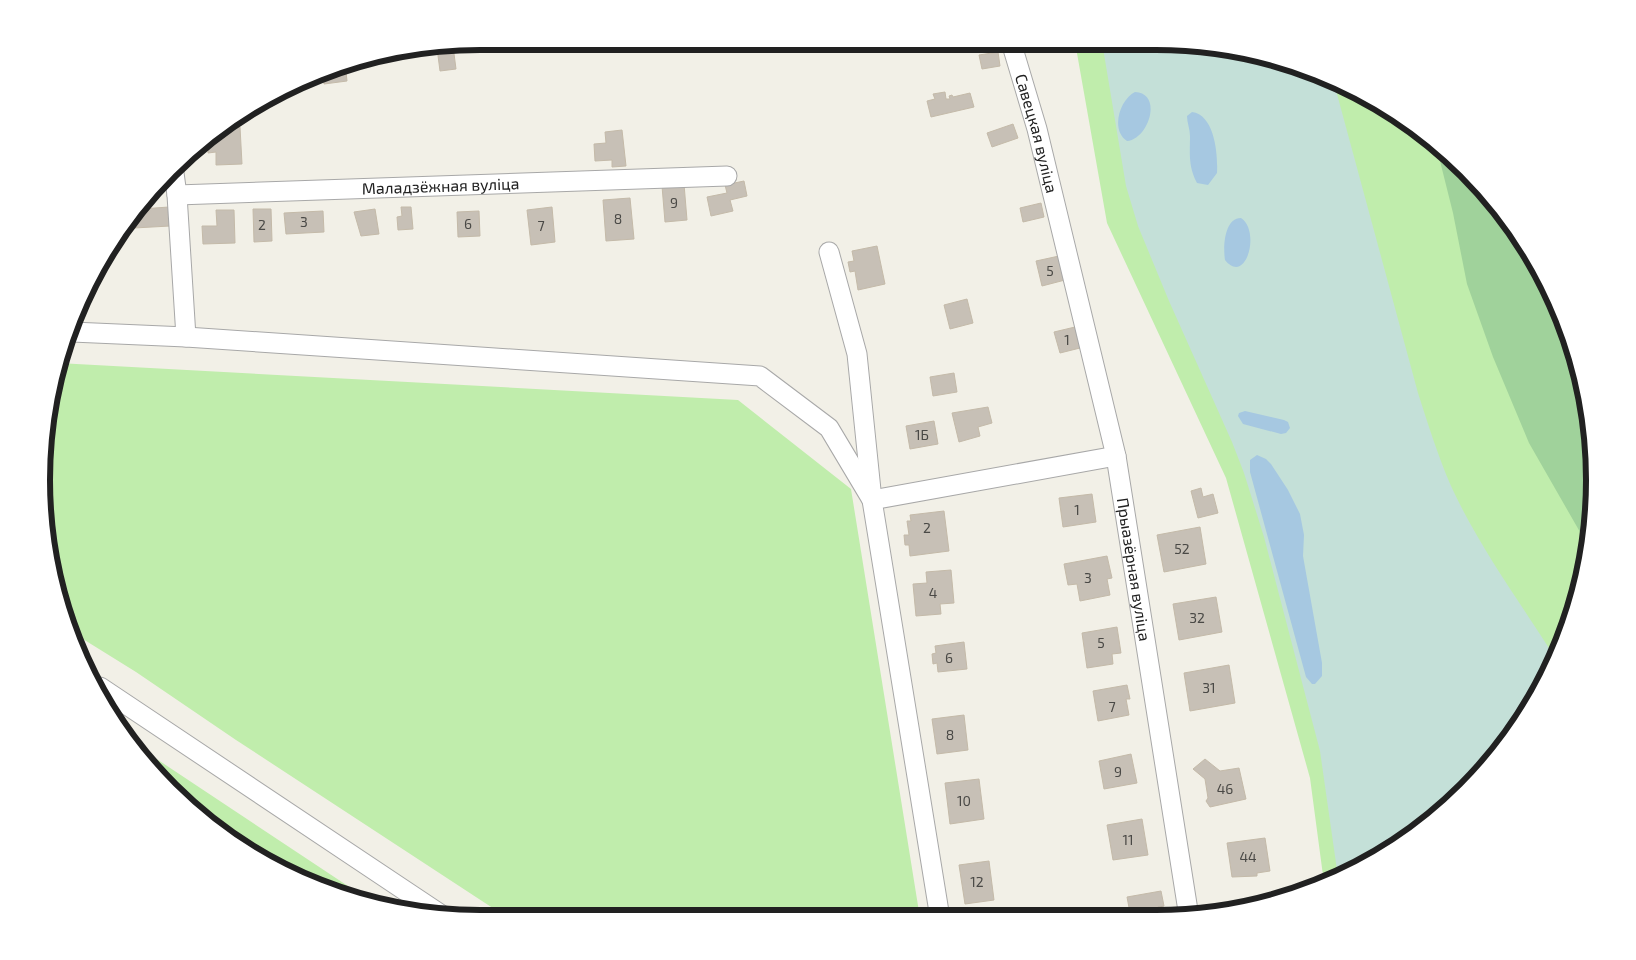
<svg xmlns="http://www.w3.org/2000/svg" width="1636" height="960" font-family="'Exo 2',sans-serif">
<rect width="100%" height="100%" fill="#f2f0e7"/>
<path fill="#c0edac" d="M1075,42h110l112,22 103,51 66,55 55,66 40,76 25,82 9,86 -9,85 -25,83 -40,76 -55,66 -90,70 -52,23 -14,-105 -84,-300 -119,-255z
M58,363l680,37 113,89 69,429h-412l-272,-178 -100,-68 -66,-41 -5,-10 -24,-141z
M128,740l244,162 -33,-7 -103,-50 -104,-98z"/>
<path fill="#a0d29b" d="M1436,145l30,25 55,66 40,76 25,82 9,86 -7,66 -59,-103 -36,-86 -26,-73 -14,-71z"/>
<path fill="#c4e0d8" d="M1102,42h83l112,22 37,19 84,310c10,31 20,63 33,93 28,61 69,116 105,173l-35,65 -55,66 -90,70 -38,17 -18,-126 -56,-214 -20,-64 -12,-31 -63,-141 -31,-75 -12,-40z"/>
<path fill="#a6c8e1" d="M1135,92c28,1 14,47 -8,49 -17,-11 -7,-42 8,-49z
M1192,112c23,3 26,43 25,61l-9,12 -11,-2c-9,-17 -7,-29 -7,-47 0,-7 -3,-13 -3,-20z
M1241,218c20,13 5,68 -16,42 -2,-12 -1,-42 16,-42z
M1245,411l39,9 4,2 2,6 -4,5 -5,1 -38,-10 -5,-8 1,-3z
M1257,455l9,4 5,5 17,26 12,24 4,21 -1,21 19,107v13l-7,8h-3l-6,-7 -56,-205v-12z"/>
<path fill="#c7c0b6" stroke="#c4baa9" d="M453,46l3,23 -16,2 -3,-23z
M998,52l2,14 -18,3 -3,-14z
M345,63l2,18 -23,3 -1,-11z
M945,92l1,7h4l-1,-3 3,-1 1,2 17,-4 4,14 -43,10 -4,-16 8,-2 -2,-5z
M1013,124l5,14 -26,9 -5,-14z
M240,127l2,37 -26,1v-13l-8,1v-15l12,-10z
M622,130l4,36 -14,1v-7l-17,1 -1,-17 12,-1 -1,-11z
M744,181l3,15 -17,4 3,11 -22,5 -4,-19 20,-4 -2,-8z
M684,184l3,36 -22,2 -3,-36z
M630,198l4,41 -28,2 -3,-41z
M1041,203l3,14 -21,5 -3,-14z
M169,207l1,19 -36,2 -1,-11 8,-8z
M401,207h10l2,22 -15,1 -1,-13 5,-1z
M552,207l3,35 -24,3 -4,-35z
M253,209h18l1,32 -18,1z
M375,209l4,25 -18,2 -7,-24z
M216,210h18l1,33 -32,1 -1,-18h15z
M323,211l1,21 -38,2 -2,-21z
M479,211l1,25 -22,1 -1,-25z
M877,246l8,38 -27,6 -3,-19 -5,1 -2,-10 6,-1 -2,-10z
M1059,256l6,24 -23,6 -6,-25z
M967,299l6,24 -23,6 -6,-24z
M1075,327l5,21 -20,5 -6,-21z
M954,373l3,19 -24,4 -3,-19z
M988,407l4,16 -14,4 2,9 -21,6 -7,-29z
M934,421l4,23 -28,5 -4,-23z
M1201,488l2,9 10,-3 5,19 -20,5 -7,-27z
M1092,494l4,28 -33,5 -4,-29z
M944,511l5,40 -39,5 -1,-11h-4l-1,-10h5l-2,-14h4l-1,-6z
M1200,527l6,37 -42,8 -7,-37z
M1107,556l5,22 -5,1 3,16 -30,6 -3,-17 -9,1 -4,-21z
M951,570l3,33 -14,1 1,10 -25,2 -3,-32 14,-1 -1,-11z
M1216,597l6,35 -43,8 -6,-36z
M1117,627l4,26 -9,1 1,10 -26,4 -5,-35z
M964,642l3,27 -29,3 -1,-9 -4,1 -1,-10 4,-1 -1,-7z
M1229,665l6,38 -45,8 -6,-38z
M1127,685l3,14h-4l3,16 -31,6 -5,-30z
M964,715l4,35 -31,4 -5,-35z
M1131,754l6,29 -33,6 -5,-28z
M1205,759l15,12 19,-3 7,31 -36,8 -4,-6 2,-3 -3,-19 -12,-10z
M979,779l5,40 -34,5 -5,-41z
M1142,819l6,36 -35,5 -6,-35z
M1265,838l5,33 -13,2v3l-25,1 -5,-34z
M989,861l5,39 -29,4 -6,-39z
M1161,891l3,15 -10,2 2,10h-25l-4,-21z"/>
<g fill="none" stroke-linecap="round" stroke-linejoin="round">
<defs>
<g id="minor">
<path id="s1" d="M1011,42l26,87 79,327 73,461"/>
<path id="s2" d="M174,173l3,22 550,-19"/>
<path d="M177,195l9,142"/>
<path d="M829,252l28,102 15,146 68,418"/>
<path d="M72,332l114,5 574,39 69,52 43,72"/>
<path d="M872,500l244,-44"/>
<path d="M100,687l343,229"/>
</g>
</defs>
<use href="#minor" stroke="#a8a8a8" stroke-width="21"/>
<use href="#minor" stroke="#fff" stroke-width="19"/>
</g>
<g text-anchor="middle" stroke-width="4" stroke-linejoin="round" paint-order="stroke">
<g font-size="14" fill="#4a4946">
<text x="674" y="208">9</text>
<text x="618" y="224">8</text>
<text x="304" y="227">3</text>
<text x="468" y="229">6</text>
<text x="262" y="230">2</text>
<text x="541" y="231">7</text>
<text x="1050" y="276">5</text>
<text x="1067" y="345">1</text>
<text x="922" y="440">1Б</text>
<text x="1077" y="515">1</text>
<text x="927" y="533">2</text>
<text x="1182" y="554">52</text>
<text x="1088" y="583">3</text>
<text x="933" y="598">4</text>
<text x="1197" y="623">32</text>
<text x="1101" y="648">5</text>
<text x="949" y="663">6</text>
<text x="1209" y="693">31</text>
<text x="1112" y="712">7</text>
<text x="950" y="740">8</text>
<text x="1118" y="777">9</text>
<text x="1225" y="794">46</text>
<text x="964" y="806">10</text>
<text x="1128" y="845">11</text>
<text x="1248" y="862">44</text>
<text x="977" y="887">12</text>
</g>
<g font-size="16" fill="#212121" stroke="#fff">
<text dy="6" stroke="none"><textPath href="#s1" startOffset="95">Савецкая вуліца</textPath></text>
<text dy="6" stroke="none"><textPath href="#s2" startOffset="286">Маладзёжная вуліца</textPath></text>
<text dy="6" stroke="none"><textPath href="#s1" startOffset="542">Прыазёрная вуліца</textPath></text>
</g>
</g>
<path d="M0 0H1636V960H0ZM480 50H1156A430 430 0 0 1 1586 480V480A430 430 0 0 1 1156 910H480A430 430 0 0 1 50 480V480A430 430 0 0 1 480 50Z" fill="#fff" fill-rule="evenodd"/>
<path fill="none" stroke="#212121" stroke-width="6" d="M480 50H1156A430 430 0 0 1 1586 480V480A430 430 0 0 1 1156 910H480A430 430 0 0 1 50 480V480A430 430 0 0 1 480 50Z"/>
</svg>
